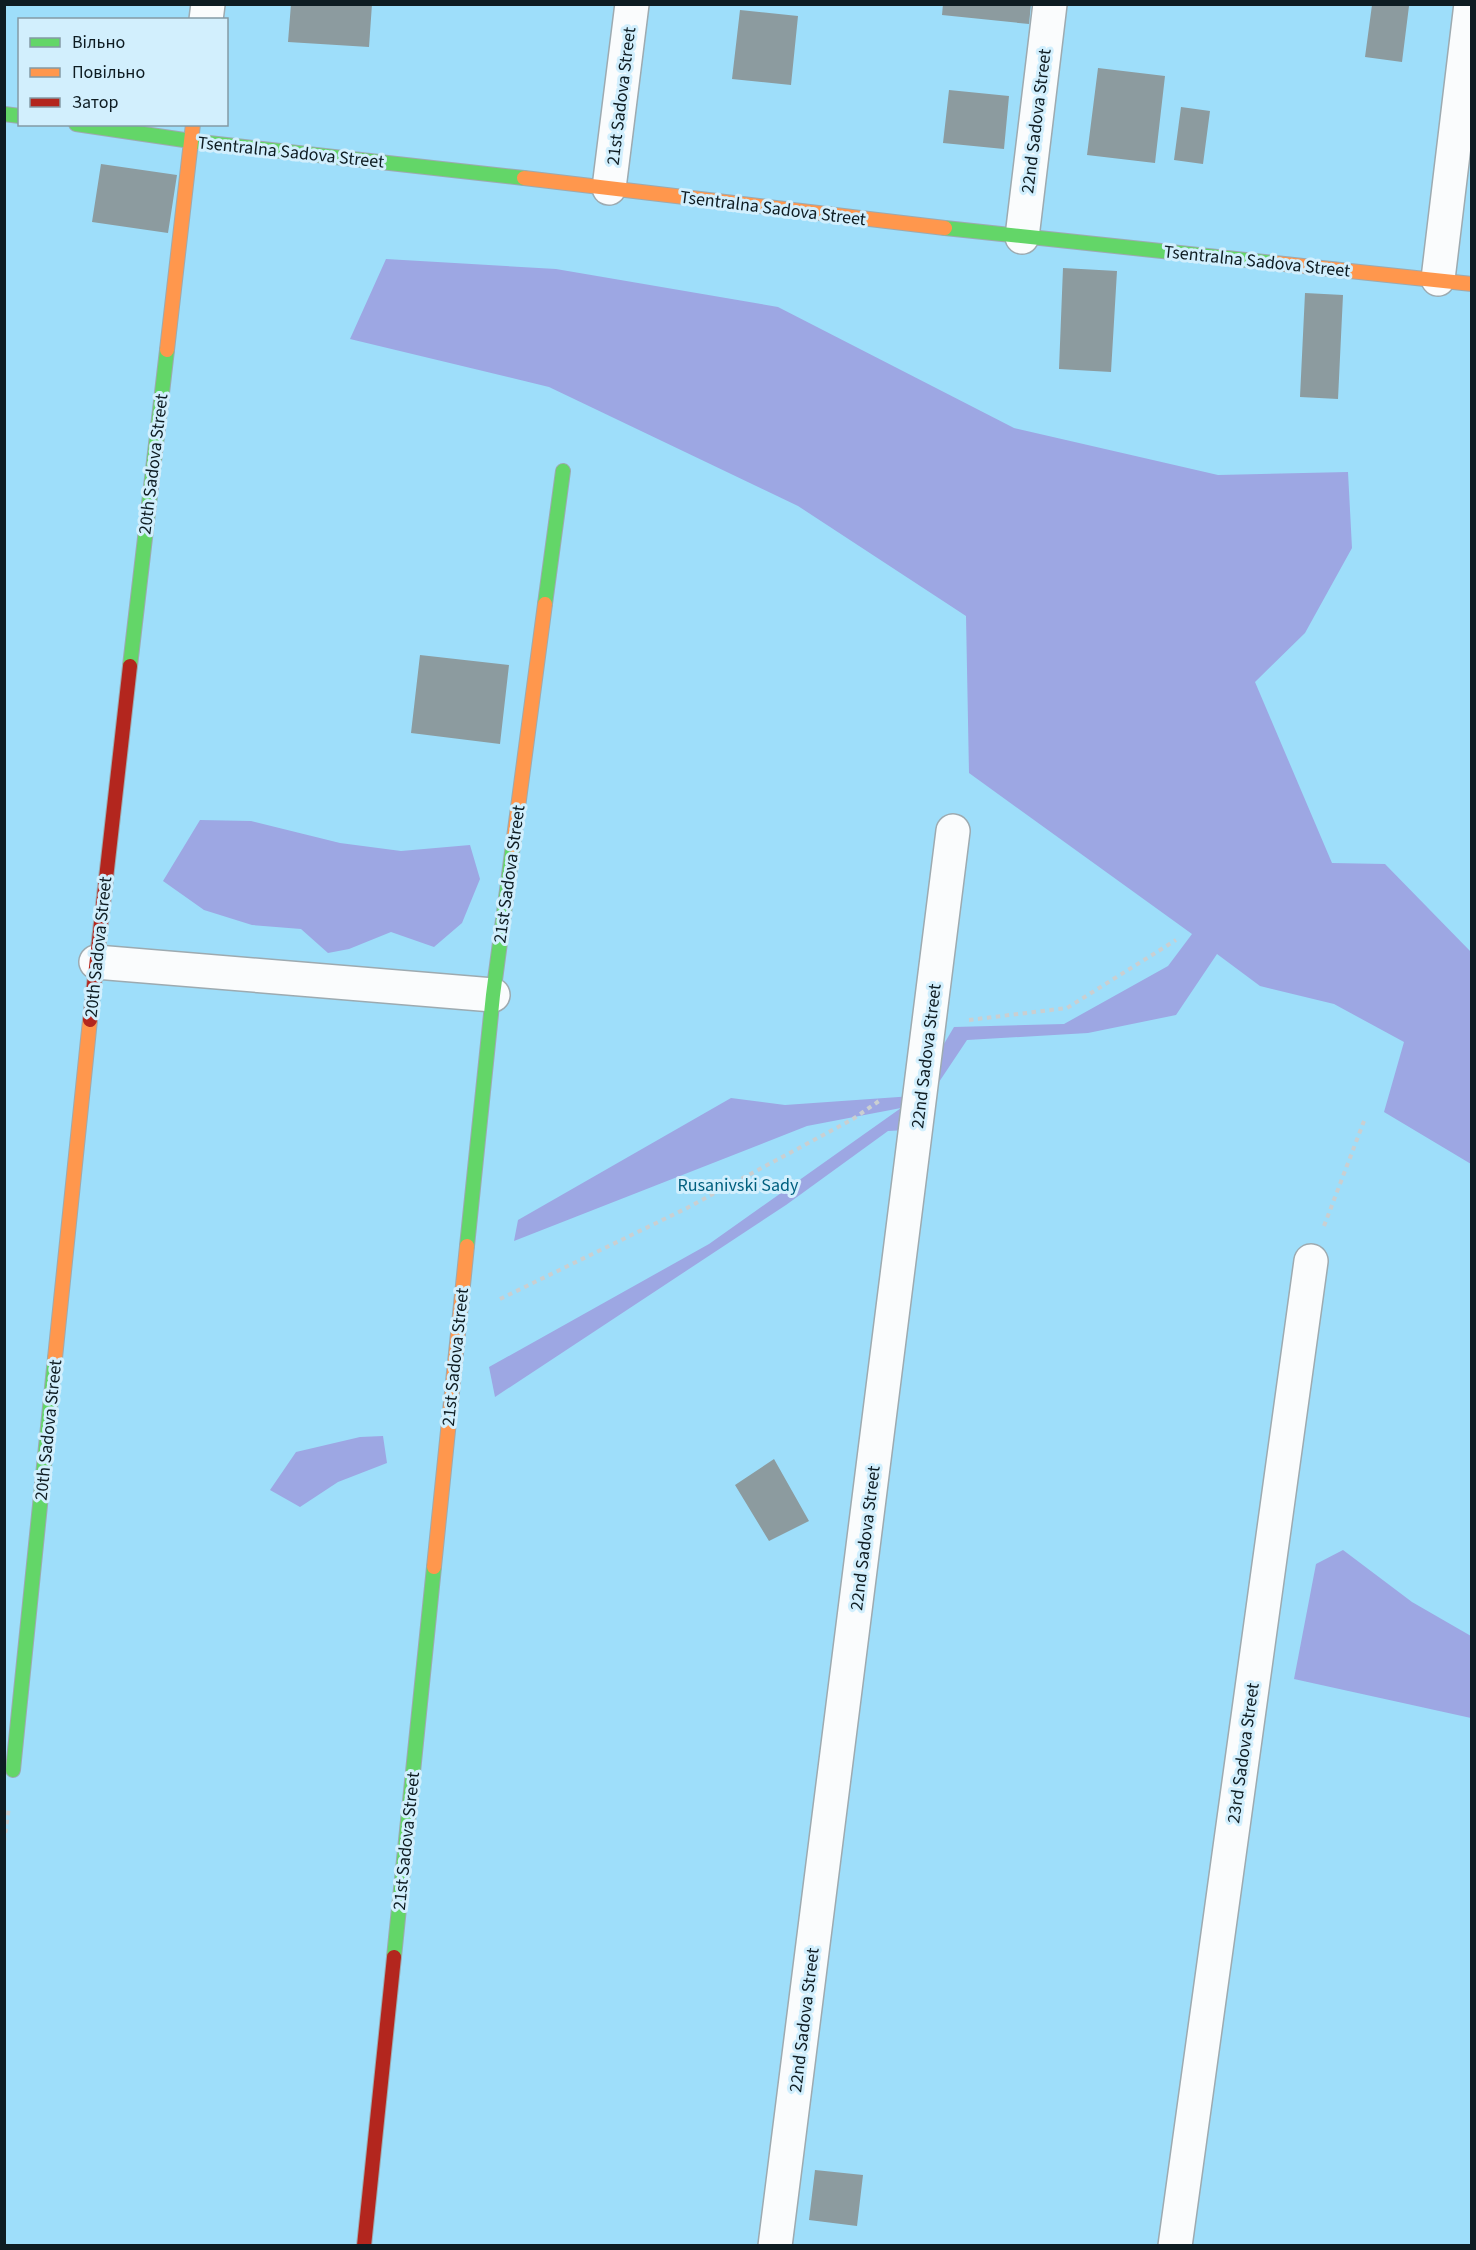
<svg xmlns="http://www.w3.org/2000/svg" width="1476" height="2250" font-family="'Source Sans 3',sans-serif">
<rect width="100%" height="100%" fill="#dcecf3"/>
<path fill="#9edefa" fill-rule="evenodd" d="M5,5h1466v2240h-1466zM20,20h206v104h-206z"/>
<path fill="#9da7e3" d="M386,259l170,10 222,38 236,121 204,47 130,-3 4,76 -47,85 -50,49 77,181 53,1 86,88v212l-87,-52 20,-70 -70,-38 -74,-18 -43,-32 -41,61 -88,18 -121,7 -60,90 -19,1 -102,74 -291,192 -6,-30 220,-123 192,-136 -94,18 -293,115 4,-21 213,-122 54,7 128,-9 41,-69 110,-3 104,-58 24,-32 -223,-161 -3,-157 -168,-110 -249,-119 -199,-48z
M200,820l51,1 89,22 61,8 69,-6 10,34 -18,44 -28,24 -43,-15 -42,17 -21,4 -27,-24 -49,-4 -48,-15 -41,-29z
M383,1436l4,27 -49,19 -38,25 -30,-17 26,-38 64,-15z
M1343,1550l69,52 59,34v82l-177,-39 22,-115z"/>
<path fill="#8c9b9f" d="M291,4h81l-3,43 -81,-5z
M943,4h88l-2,20 -87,-9z
M1372,5l37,1 -7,56 -37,-5z
M740,10l58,6 -7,69 -59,-6z
M1098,68l67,8 -10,87 -68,-8z
M949,90l60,6 -5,53 -61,-6z
M1181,107l29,4 -7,53 -29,-4z
M101,164l76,11 -9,58 -76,-11z
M1063,268l54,3 -6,101 -52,-3z
M1305,293l38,2 -5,104 -38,-2z
M420,655l89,10 -9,79 -89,-11z
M774,1459l35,62 -40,20 -34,-56z
M815,2170l48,5 -6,51 -48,-6z"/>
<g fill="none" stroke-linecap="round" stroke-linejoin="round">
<defs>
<path id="street" d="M206,20l2,-16
M609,188l23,-184
M1022,237l28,-233
M1438,279l33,-275
M96,962l397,33
M775,2246l178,-1415
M1175,2246l136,-985"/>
<path id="fast" d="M4,114l16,2
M76,124l115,17 333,37
M945,228l330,35
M545,604l18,-133
M130,666l37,-316
M467,1246l26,-251 20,-150
M13,1770l42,-412
M394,1957l40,-390"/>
<path id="slow" d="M524,178l421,50
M1275,263l197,21
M167,350l26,-226
M513,845l32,-241
M55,1358l35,-338
M434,1567l33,-321"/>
<path id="jam" d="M90,1020l40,-354
M364,2246l30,-289"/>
</defs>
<use href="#street" stroke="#9daab0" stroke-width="36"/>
<use href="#fast" stroke="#9daab0" stroke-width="16"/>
<use href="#slow" stroke="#9daab0" stroke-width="16"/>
<use href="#jam" stroke="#9daab0" stroke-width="16"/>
<path stroke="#cacfd1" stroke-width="4" stroke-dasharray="4.5 4.5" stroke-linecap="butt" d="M969,1020l98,-12 109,-68
M1324,1226l40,-105
M500,1299l185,-90 168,-90 26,-18
M4,1842l5,-35"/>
<use href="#street" stroke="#fafcfd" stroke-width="33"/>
<use href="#fast" stroke="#63d668" stroke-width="14"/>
<use href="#slow" stroke="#ff974d" stroke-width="14"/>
<use href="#jam" stroke="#b3261e" stroke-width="14"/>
</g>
<g text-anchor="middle" stroke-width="6" stroke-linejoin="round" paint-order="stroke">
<g font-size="18" fill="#0e1c22" stroke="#d2effd">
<text transform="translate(621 96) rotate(-83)" y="6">21st Sadova Street</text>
<text transform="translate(1036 121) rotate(-83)" y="6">22nd Sadova Street</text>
<text transform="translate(291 152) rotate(6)" y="6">Tsentralna Sadova Street</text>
<text transform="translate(773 208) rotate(7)" y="6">Tsentralna Sadova Street</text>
<text transform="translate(1257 261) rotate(6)" y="6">Tsentralna Sadova Street</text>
<text transform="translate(153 464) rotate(-83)" y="6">20th Sadova Street</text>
<text transform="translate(509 874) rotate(-82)" y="6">21st Sadova Street</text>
<text transform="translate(98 947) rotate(-84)" y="6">20th Sadova Street</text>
<text transform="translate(926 1056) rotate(-83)" y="6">22nd Sadova Street</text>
<text transform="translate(455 1357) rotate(-84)" y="6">21st Sadova Street</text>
<text transform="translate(48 1430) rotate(-84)" y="6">20th Sadova Street</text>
<text transform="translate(865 1538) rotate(-83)" y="6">22nd Sadova Street</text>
<text transform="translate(1243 1753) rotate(-82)" y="6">23rd Sadova Street</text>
<text transform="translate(406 1841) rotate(-84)" y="6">21st Sadova Street</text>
<text transform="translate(804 2020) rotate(-83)" y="6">22nd Sadova Street</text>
</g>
<g font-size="18" fill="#00607f" stroke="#d2effd">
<text x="738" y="1191">Rusanivski Sady</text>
</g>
</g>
<rect width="1476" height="2250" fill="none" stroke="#0e1c22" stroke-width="12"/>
<rect x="18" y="18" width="210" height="108" fill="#d2effd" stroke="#849ba5" stroke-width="1.5"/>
<rect x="30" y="38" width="30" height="9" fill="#63d668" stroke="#849ba5" stroke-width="1.5"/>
<text x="72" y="48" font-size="18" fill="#0e1c22">Вільно</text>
<rect x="30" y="68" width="30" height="9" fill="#ff974d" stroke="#849ba5" stroke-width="1.5"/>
<text x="72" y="78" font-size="18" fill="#0e1c22">Повільно</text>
<rect x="30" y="98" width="30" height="9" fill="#b3261e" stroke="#849ba5" stroke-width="1.5"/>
<text x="72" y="108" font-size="18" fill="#0e1c22">Затор</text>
</svg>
